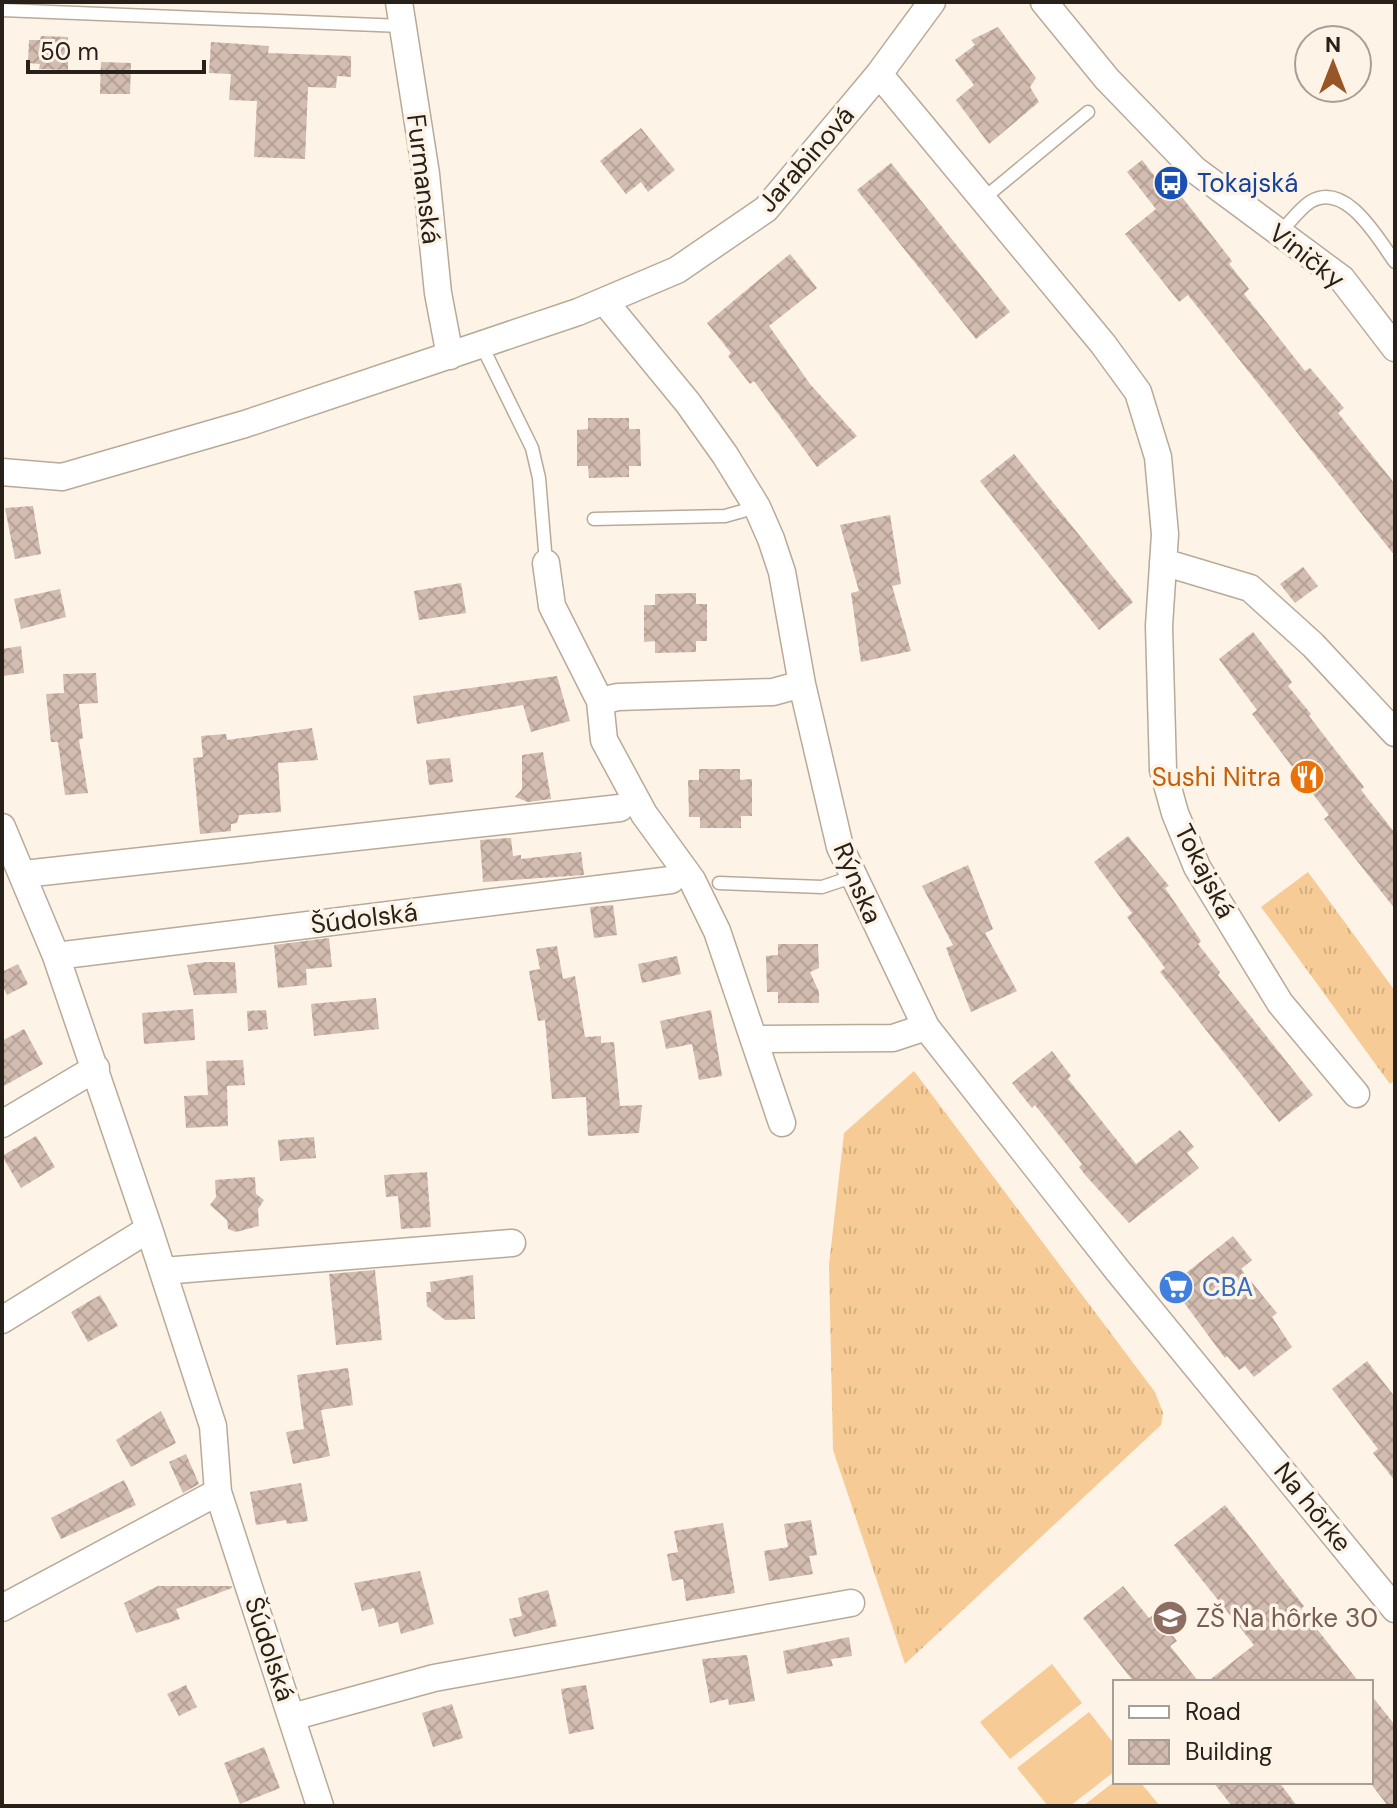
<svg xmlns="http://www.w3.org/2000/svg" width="1397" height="1808" font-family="'DM Sans',sans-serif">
<defs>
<pattern id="grass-tufts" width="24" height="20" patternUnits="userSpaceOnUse" patternTransform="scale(2)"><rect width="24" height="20" fill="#f7cb96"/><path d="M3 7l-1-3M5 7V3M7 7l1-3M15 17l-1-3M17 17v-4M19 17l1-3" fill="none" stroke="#d4ae81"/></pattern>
<pattern id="building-cross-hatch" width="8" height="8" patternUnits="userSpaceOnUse" patternTransform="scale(2)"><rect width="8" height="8" fill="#d2bbaf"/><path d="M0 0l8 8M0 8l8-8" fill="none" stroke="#b4a096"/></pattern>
</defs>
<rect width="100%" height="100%" fill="#fdf3e7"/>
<path fill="url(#grass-tufts)" d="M1308,872l87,119v89l-5,4 -129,-177z
M914,1071l241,321 8,21 -2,12 -256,239 -72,-214 -4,-185 15,-132z"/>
<path fill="#f7cb96" d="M1052,1664l30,39 -72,56 -30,-37z
M1089,1712l26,33v26l-45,35h-22l-31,-38z
M1115,1781l25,1 20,24h-77z"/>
<path fill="url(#building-cross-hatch)" d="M998,27l38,51 -6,9 9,15 -50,42 -33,-44 18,-15 -19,-25 20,-15 -4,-5z
M41,36l27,1v33l-29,-1 1,-5 -12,-1 1,-23h11z
M211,42l58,4 -1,7 83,3v21l-14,-1 -1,12 -28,-1 -3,72 -51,-2 3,-56 -28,-1 2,-26 -22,-1z
M101,62l30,1 -1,31h-30z
M641,128l34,42 -27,22 -7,-10 -15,12 -26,-33z
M1142,160l29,37 7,-5 54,69 -3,3 20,25 -5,5 61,77 5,-3 34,40 -6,5 57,71v72l-207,-261 -9,7 -54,-68 31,-25 -29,-37z
M891,163l119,149 -34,27 -119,-149z
M790,254l27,34 -48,38 41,58 47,52 -40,31 -63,-86 -4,3 -22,-28 3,-3 -24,-30z
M588,418h41v11h11l1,37h-12v11l-40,1 -1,-12h-11v-36l11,-1z
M1014,454l119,148 -34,28 -119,-149z
M33,506l8,48 -26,5 -10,-51z
M890,515l11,69 -9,2 19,65 -50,11 -10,-69 8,-2 -19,-66z
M1303,567l15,19 -23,17 -15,-19z
M461,583l5,30 -47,7 -5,-29z
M60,589l6,28 -45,12 -7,-30z
M696,593v11h11v37h-11v11l-41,1v-12l-11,1v-37h11v-11z
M1253,632l39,50 -4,4 23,28 -2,2 55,71 -3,3 34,43v76l-71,-90 5,-4 -77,-101 5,-4 -38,-51z
M21,646l3,27 -22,3v-27z
M96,673l2,30 -19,1 4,34 -4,2 9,53 -23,2 -7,-53h-7l-5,-48 18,-1 -1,-19z
M557,676l13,45 -39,11 -8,-27 -106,19 -4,-28z
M312,728l6,32 -40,3 3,49 -42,3 -2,8 -6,1v7l-31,3 -7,-76 10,-1 -2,-21 25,-2 1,6z
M543,752l8,47 -23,3 -13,-5 7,-8v-34z
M450,758l3,24 -24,3 -3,-25z
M699,769h41v11l12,-1v37h-11v12h-41v-11h-11l-1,-37h11z
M1128,836l41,50 -4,2 36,53 -3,3 22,28 -2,3 95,120 -34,27 -119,-150 5,-4 -38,-51 5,-4 -38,-51z
M511,838l2,18 8,-1v4l60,-7 3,23 -101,7 -3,-42z
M968,865l25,64 -8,4 32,58 -46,21 -25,-64 7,-3 -31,-59z
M613,905l4,30 -23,3 -4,-31z
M329,938l3,29 -26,2 1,16 -29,3 -4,-43z
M778,944h40l1,24 -9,4 9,20v11h-41v-11h-11l-1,-36 12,-1z
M557,946l6,33 12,-3 10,61 16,-1v7l13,-1 6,64 22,-1 -3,28 -51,3 -2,-39 -34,2 -7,-79 -7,1 -9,-50 11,-2 -4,-20z
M677,956l4,18 -39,9 -4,-19z
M206,962h29l2,31 -43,2 -7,-30z
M18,964l10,20 -21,11 -5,-10v-13z
M376,998l3,31 -65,7 -3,-32z
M193,1009l2,31 -51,4 -2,-31z
M266,1010l2,19 -20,2 -1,-20z
M711,1010l11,66 -23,4 -7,-36 -26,5 -6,-28z
M24,1029l19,35 -41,23v-46z
M1052,1051l19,25 -3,3 68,85 44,-34 14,17 -7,6 12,15 -70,55 -43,-47 -7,-9 3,-3 -47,-59 -3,3 -20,-25z
M243,1060l2,25 -18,1 1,40 -42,2 -2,-32 24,-1 -2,-34z
M36,1136l19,31 -34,21 -19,-32z
M314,1137l2,21 -36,3 -2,-21z
M427,1172l4,55 -30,2 -3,-33 -12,1 -2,-22z
M255,1177l1,17 8,6 -6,9 1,17 -23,6 -8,-3 -1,-9 -17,-15 6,-8 -1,-17z
M1233,1236l19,24 -11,9 36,44 -5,4 20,30 -38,30 -9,-11 -6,4 -12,-14 -2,2 -54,-73z
M375,1270l7,70 -46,5 -7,-71z
M473,1275l2,44 -30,1 -18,-14 -1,-14h5l-1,-10z
M100,1295l18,31 -30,16 -17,-30z
M1367,1361l28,36v84l-22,-28 5,-4 -46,-60z
M348,1368l5,37 -32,5 9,46 -37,8 -7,-32 18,-3 -7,-54z
M161,1411l15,32 -45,24 -15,-27z
M186,1454l13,30 -16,9 -14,-31z
M124,1480l12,25 -75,34 -10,-21z
M301,1483l7,38 -21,3 -1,-4 -30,5 -6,-33z
M1225,1505l79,101 -3,3 58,73h-152l47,-37 -80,-100z
M811,1520l6,35 -8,1 4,18 -44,7 -5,-30 24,-4 -4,-23z
M723,1523l12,70 -49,8 -3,-22 -11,2 -5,-27 11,-2 -4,-21z
M420,1571l14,53 -33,10 -3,-12 -19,5 -5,-19 -12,3 -8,-28z
M158,1586h74v2l-56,21 4,10 -44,14 -12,-30z
M1123,1586l26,32 6,-4 22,27 -7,5 29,36h-65l-51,-64z
M548,1590l9,36 -43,11 -5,-18 13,-3 -4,-18z
M849,1637l3,19 -21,3 2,7 -46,8 -4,-23z
M747,1655l8,46 -26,4 -1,-6 -18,4 -8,-44z
M186,1685l11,22 -18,9 -12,-22z
M586,1685l8,44 -25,5 -8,-45z
M1371,1695l24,30v81h-7l-17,-22z
M452,1704l11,34 -30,9 -11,-34z
M264,1747l16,41 -40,16 -16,-41z
M1213,1782h66l18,24h-65z"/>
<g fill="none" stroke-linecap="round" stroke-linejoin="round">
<defs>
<path id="service" d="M2,10l400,16
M983,199l105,-87
M1279,233c10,-9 20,-24 31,-31 36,-22 68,37 85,60
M481,344l51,104 7,30 7,85
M594,519l131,-3 32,-9
M719,883l103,4 30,-10"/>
<path id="minor" d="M399,2l27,172 12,119 12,63
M1044,2l63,77 88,91 147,109 53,69
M879,74l224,270 35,48 20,65 7,77 -6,92 4,144 12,43 22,54 83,136 76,91
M605,302l83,101 37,52 32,52 14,32 11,33 20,112 38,163 86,180 192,244 277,338
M2,472l60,5 183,-53 333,-112 99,-42 89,-61 113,-135 53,-72
M1163,562l87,26 63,57 82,88
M546,563l6,43 48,95 4,39 40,74 48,66 25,51 65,192
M600,701l18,-4 155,-5 29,-8
M2,827l54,129 93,273 64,197 5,66 102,314
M24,874l596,-66
M56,956l615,-76
M757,1039l136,-1 33,-11
M2,1124l94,-56
M163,1271l349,-28
M2,1320l147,-91
M2,1608l216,-116
M292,1717l142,-39 417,-75"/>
</defs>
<use href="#service" stroke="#b9aa98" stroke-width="15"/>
<use href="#minor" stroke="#b9aa98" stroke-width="29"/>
<use href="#service" stroke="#fff" stroke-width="12"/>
<use href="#minor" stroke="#fff" stroke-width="26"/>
</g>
<defs>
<symbol id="bus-disc" viewBox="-11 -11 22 22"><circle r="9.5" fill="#1a4fb4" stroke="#fdf3e7"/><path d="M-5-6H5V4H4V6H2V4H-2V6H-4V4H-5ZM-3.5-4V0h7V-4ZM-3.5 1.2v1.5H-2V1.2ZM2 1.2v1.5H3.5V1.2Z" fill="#fff"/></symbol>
<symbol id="restaurant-disc" viewBox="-11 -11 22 22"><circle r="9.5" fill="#e8710a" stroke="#fdf3e7"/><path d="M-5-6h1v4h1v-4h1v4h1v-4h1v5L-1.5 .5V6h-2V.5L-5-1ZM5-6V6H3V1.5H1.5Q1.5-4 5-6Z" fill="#fff"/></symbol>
<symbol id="supermarket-disc" viewBox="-11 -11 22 22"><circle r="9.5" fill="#3f7fe0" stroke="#fdf3e7"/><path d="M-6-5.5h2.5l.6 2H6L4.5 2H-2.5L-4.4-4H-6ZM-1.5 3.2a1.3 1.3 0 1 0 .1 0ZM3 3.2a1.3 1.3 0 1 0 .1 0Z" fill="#fff"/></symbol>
<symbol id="school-disc" viewBox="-11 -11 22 22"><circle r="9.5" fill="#8d6e63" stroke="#fdf3e7"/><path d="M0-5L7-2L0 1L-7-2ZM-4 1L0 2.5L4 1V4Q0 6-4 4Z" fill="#fff"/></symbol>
</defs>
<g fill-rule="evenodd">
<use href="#bus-disc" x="1151" y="163" width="40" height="40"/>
<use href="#restaurant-disc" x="1287" y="757" width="40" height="40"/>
<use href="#supermarket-disc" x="1156" y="1267" width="40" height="40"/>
<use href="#school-disc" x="1150" y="1598" width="40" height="40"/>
</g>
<g text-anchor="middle" stroke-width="7" stroke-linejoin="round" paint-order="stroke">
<g font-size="26" fill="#27211a" stroke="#fdf3e7">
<text transform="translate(806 159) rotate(-49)" y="9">Jarabinová</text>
<text transform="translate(424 179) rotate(83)" y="9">Furmanská</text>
<text transform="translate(1307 256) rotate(38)" y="9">Viničky</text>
<text transform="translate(1205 871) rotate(63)" y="9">Tokajská</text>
<text transform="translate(858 883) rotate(67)" y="9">Rýnska</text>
<text transform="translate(364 918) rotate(-7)" y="9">Šúdolská</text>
<text transform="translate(1313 1507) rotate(51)" y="9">Na hôrke</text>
<text transform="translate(270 1649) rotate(72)" y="9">Šúdolská</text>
</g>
<g font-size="26" fill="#164399" stroke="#fdf3e7" text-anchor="start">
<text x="1197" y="192">Tokajská</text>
</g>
<g font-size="26" fill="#c56008" stroke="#fdf3e7" text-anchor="end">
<text x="1281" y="786">Sushi Nitra</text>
</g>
<g font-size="26" fill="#366cbe" stroke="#fdf3e7" text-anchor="start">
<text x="1202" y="1296">CBA</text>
</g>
<g font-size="26" fill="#785e54" stroke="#fdf3e7" text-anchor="start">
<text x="1196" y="1627">ZŠ Na hôrke 30</text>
</g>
</g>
<rect width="1397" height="1808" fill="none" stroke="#27211a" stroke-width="8"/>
<rect x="1113" y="1680" width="260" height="104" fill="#fdf3e7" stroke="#a79f95" stroke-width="2"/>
<rect x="1129" y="1706" width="40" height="12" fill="#ffffff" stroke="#a79f95" stroke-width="2"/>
<text x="1185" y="1720" font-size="24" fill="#27211a">Road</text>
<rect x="1129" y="1740" width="40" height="24" fill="url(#building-cross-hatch)" stroke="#a79f95" stroke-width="2"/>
<text x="1185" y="1760" font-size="24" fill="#27211a">Building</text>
<g transform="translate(1333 64)"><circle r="38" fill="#fdf3e7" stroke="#a79f95" stroke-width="2"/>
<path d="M0-6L14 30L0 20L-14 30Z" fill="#985526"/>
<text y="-12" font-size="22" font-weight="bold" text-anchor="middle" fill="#27211a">N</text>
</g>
<path d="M28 60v12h176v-12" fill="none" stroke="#27211a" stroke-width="4"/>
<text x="40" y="60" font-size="24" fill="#27211a" stroke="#fdf3e7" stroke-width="6" paint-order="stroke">50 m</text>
</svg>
